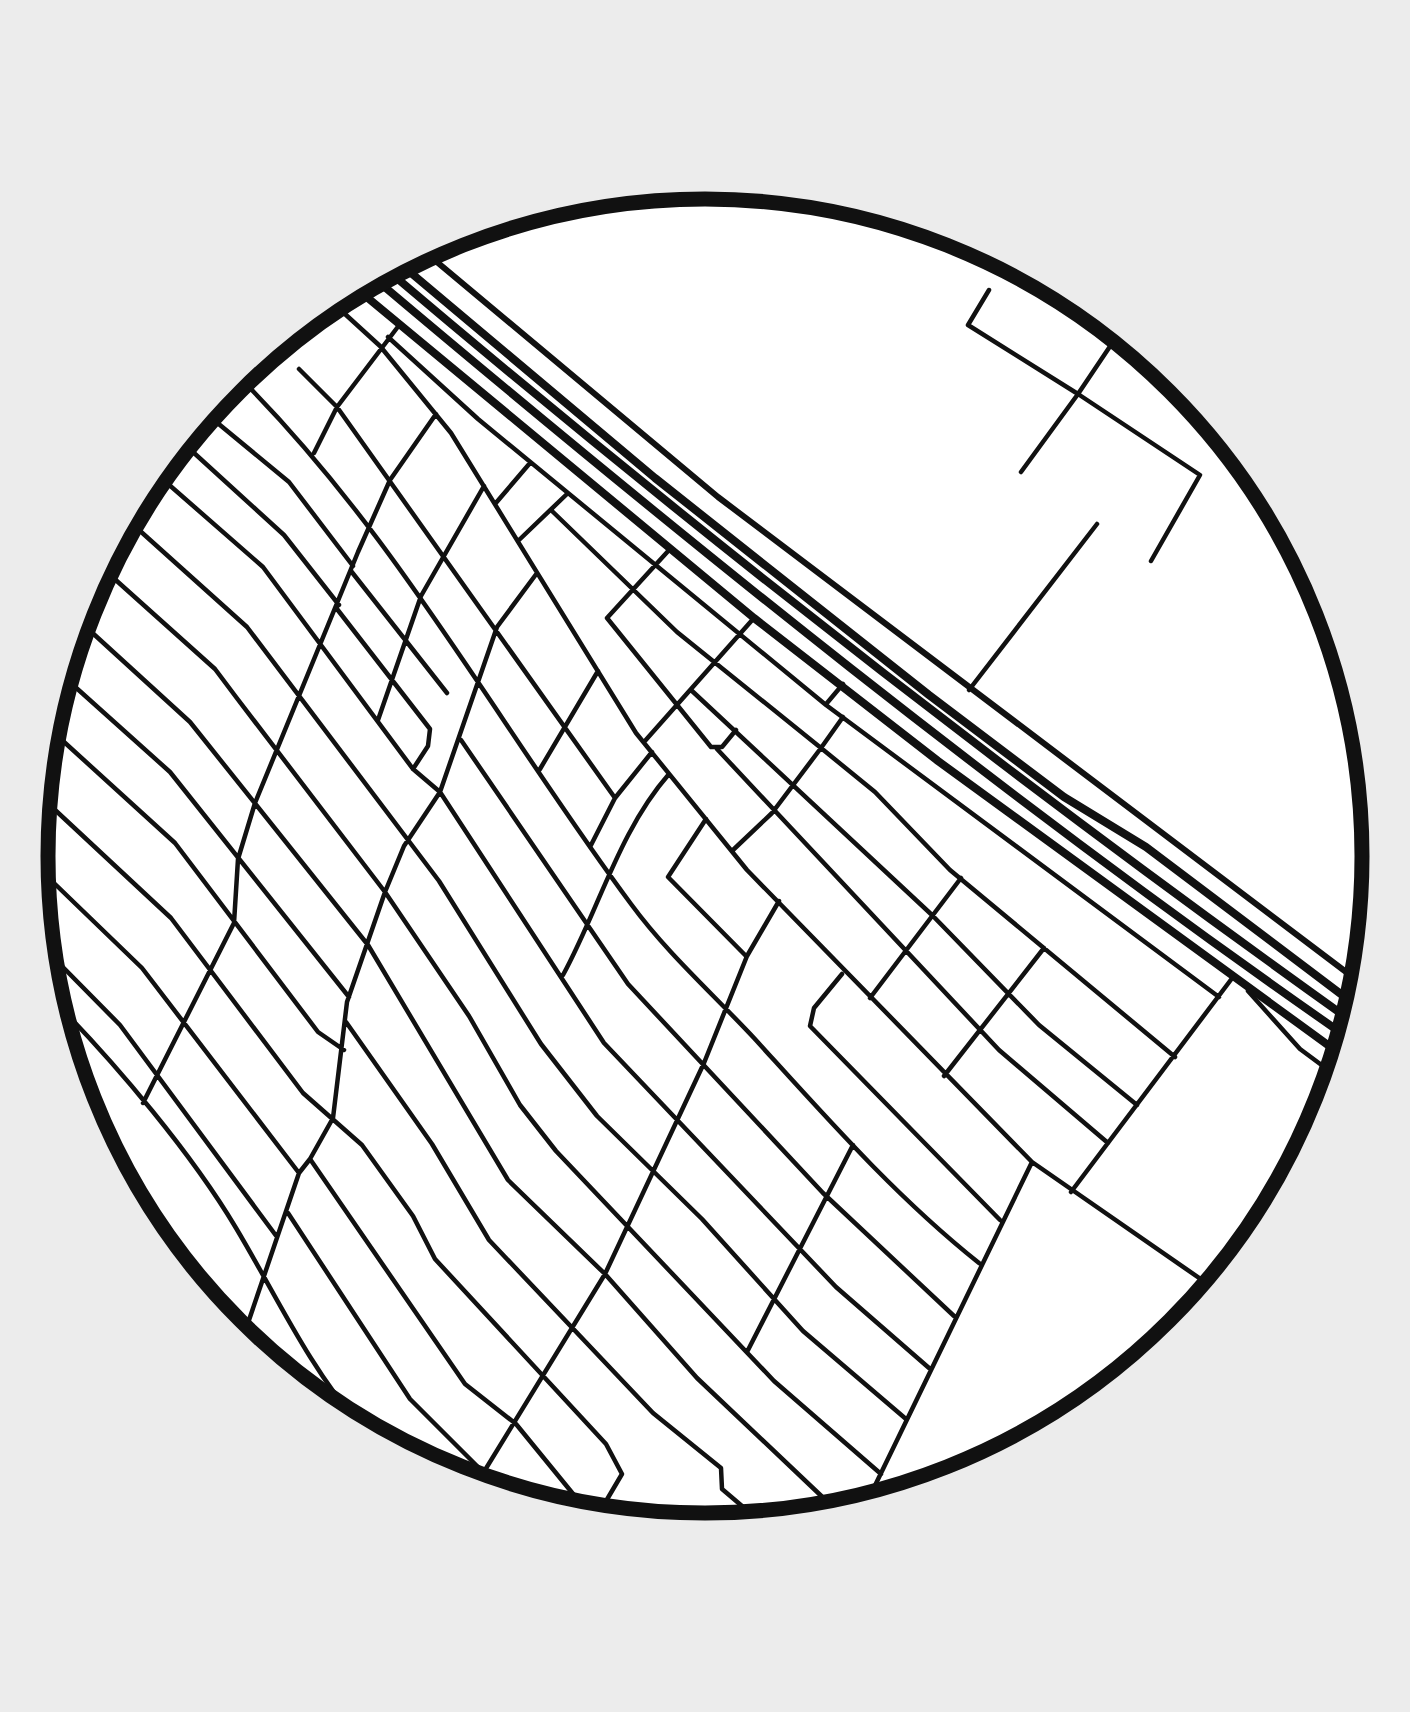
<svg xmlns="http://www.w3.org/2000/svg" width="1410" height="1712" font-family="Helvetica,sans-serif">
<rect width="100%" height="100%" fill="#fff"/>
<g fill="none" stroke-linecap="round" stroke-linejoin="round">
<path stroke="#111" stroke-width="4.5" d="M989,290l-21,35 110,69 -57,78
M334,304l46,42 71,87 185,300 111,137 285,292 183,127
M1119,333l-41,61 122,81 -49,86
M388,337l90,82 348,286 393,292
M299,369l38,38 278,391
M233,371c160,157 265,354 398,533 36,49 81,89 123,134 71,78 142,159 225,225
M203,411l86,71 64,84
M182,442l102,93 55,70
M314,453l23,-46 63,-83
M159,476l104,91 150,202 27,23 164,251 232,244 93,81
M495,504l35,-41
M552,511l125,121 144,116 22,-31
M129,521l118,106 192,254 102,163 56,72 105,103 101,112 103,88
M518,541l50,-48
M670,549l-63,69 104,129h11l14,-17
M99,565l116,104 21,28 149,195 84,124 51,89 36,46 218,230 107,93
M351,571l96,122
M537,573l-40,54 -57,165 -36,54 -19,46 -38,110 -14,116 -23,41 155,225 51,40 71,87
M337,609l93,120 -2,17 -15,23
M75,617l115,105 178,223 140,235 97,94 92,104 137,130
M63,676l107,96 179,225
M691,690l241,225 107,110 98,80
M969,690l128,-166
M827,703l16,-19
M378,720l43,-124 63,-110
M52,731l123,112 143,189 26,18
M461,740l167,244 195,209 131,123
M644,742l110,-124
M717,749l282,301 109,93
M540,769l58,-98
M39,795l132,123 132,175 59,52 51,71 22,43 171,185 16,30 -23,39
M706,819l-38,58 78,79
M590,847l25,-49 37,-46
M733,850l39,-37 49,-65 54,44 75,78 225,187
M28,858l114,110 157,205
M46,950l74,75 157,212
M842,974l-28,34 -4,18 190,194
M563,975c36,-66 56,-144 106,-201
M1248,991l52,58 39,29
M870,998l91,-120
M56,1003c61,62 136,151 180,225 39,65 73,139 123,196
M346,1022l86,122 57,96 164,173 68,55 1,21 40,34
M944,1076l100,-128
M143,1103l91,-180 4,-64 17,-56 103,-251 32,-72 46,-66
M76,1105l148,206
M1071,1192l162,-215
M288,1213l122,186 95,95
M204,1304l44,19
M747,1352l106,-207
M271,1366l-23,-43 51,-150 11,-14
M474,1488l131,-214 99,-211 43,-107 32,-55
M867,1502l165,-340"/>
<path stroke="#111" stroke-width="6" d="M419,247l299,250 640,484"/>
<path stroke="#111" stroke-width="8" d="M398,262l257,216 274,217 135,102 82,50 208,157
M357,289l397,329 184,143 405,295"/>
<path stroke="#111" stroke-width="8" d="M386,269c311,264 632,514 964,751
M374,278c314,265 635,524 973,759"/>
</g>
<path d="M0 0H1410V1712H0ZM48 856a657 657 0 1 1 1314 0a657 657 0 1 1-1314 0Z" fill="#ececec" fill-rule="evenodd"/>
<path fill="none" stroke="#111" stroke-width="15" d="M48 856a657 657 0 1 1 1314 0a657 657 0 1 1-1314 0Z"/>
</svg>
